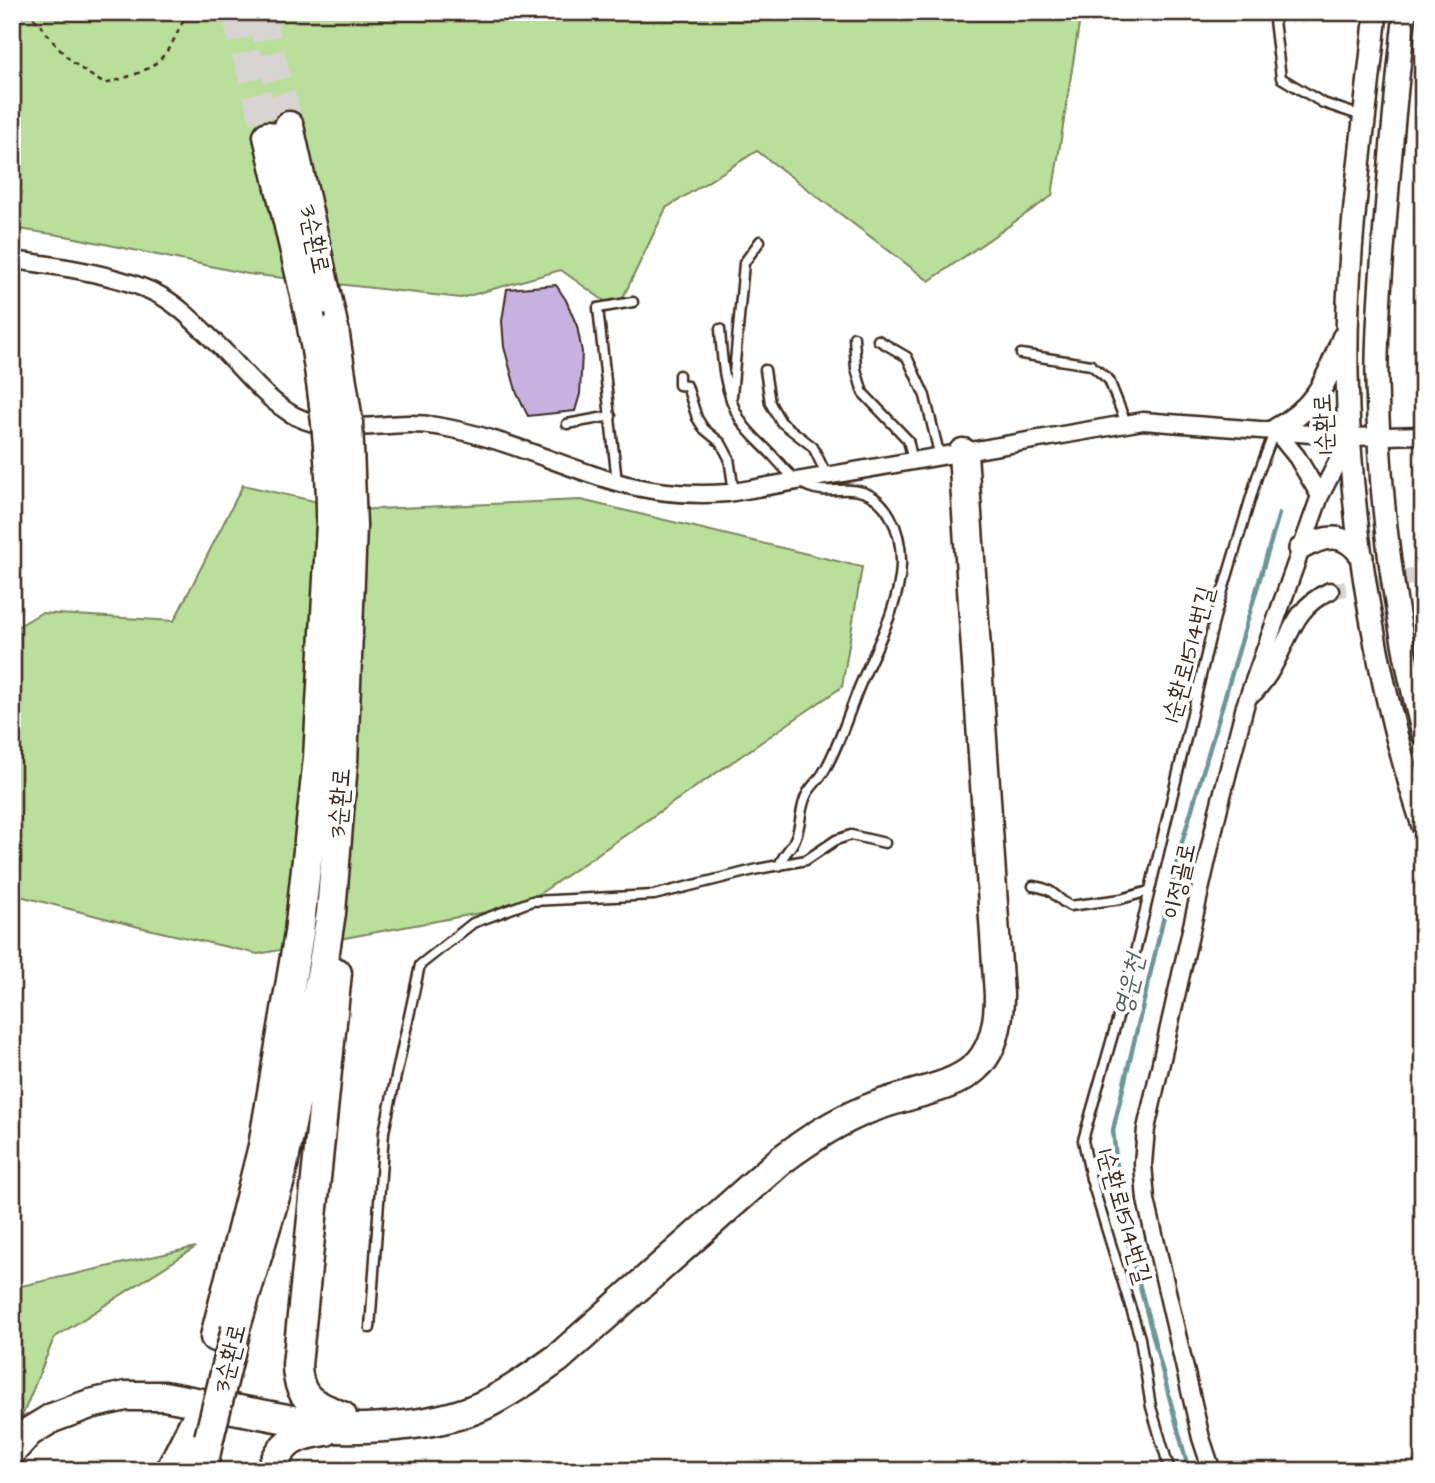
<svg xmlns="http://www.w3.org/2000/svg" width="1435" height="1483" font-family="'Architects Daughter','Poor Story',sans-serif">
<rect width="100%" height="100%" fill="#fff"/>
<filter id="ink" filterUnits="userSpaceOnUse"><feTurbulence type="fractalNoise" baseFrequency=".0143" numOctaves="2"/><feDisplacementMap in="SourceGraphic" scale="14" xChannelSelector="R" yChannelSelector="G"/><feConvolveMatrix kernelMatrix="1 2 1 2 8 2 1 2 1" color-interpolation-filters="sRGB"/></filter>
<g filter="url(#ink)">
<path fill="#b9df9a" stroke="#7a845c" stroke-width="2" d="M12,12h1069l-29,184 -123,85 -172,-130 -91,57 -49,102 -56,-40 -100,28 -213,-24 -177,-37 -59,-9z
M243,485l111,25 227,-10 281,67 -20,120 -319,218 -265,49 -119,-27 -127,-33v-264l29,-17 133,8z
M196,1247l-142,91 -42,103v-153z"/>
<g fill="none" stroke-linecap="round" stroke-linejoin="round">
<path stroke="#6d9698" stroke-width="4.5" d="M1189,1471l-66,-248 -10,-93 67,-281 99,-335"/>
</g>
<path fill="#c7b1e0" stroke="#3b2a1e" stroke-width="2" d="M556,285l10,15 11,26 5,26 -2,42 -5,17 -47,5 -11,-22 -13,-47 -2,-26 5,-32z"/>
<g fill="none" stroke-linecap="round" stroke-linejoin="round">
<path stroke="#d8d4d2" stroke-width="16" stroke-dasharray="16 8" stroke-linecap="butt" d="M1330,591l93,-16"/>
<path stroke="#d8d4d2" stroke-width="28" stroke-dasharray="28 14" stroke-linecap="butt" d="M235,12l33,124
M260,12l29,114"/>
<defs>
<path id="service" d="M1273,12l8,66 42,25 39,13
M720,329c2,32 4,64 21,92 8,13 22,24 32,35 11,12 21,25 36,31 14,6 28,2 42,3 37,2 51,43 50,75 -1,41 -28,88 -43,125 -11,28 -20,58 -35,83 -5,8 -12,13 -16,21 -8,15 -5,30 -12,45 -4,10 -12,15 -16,27
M854,337l2,32 7,24 45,47 5,21
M878,340l29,17 18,39 15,61
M1021,354l70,11 18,15 17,43
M765,370l5,33 11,19 32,25 14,29
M679,375v10l8,1 10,32 7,11 17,14 8,15 5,34
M732,396l12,-133 16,-22
M567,424l44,-8
M617,482l-19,-174 35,-6
M1033,886c25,4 18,10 37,20l51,-7 28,-8
M370,1328l14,-196 36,-167 53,-42 59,-22 122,-6 104,-26 48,-9 30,-20 15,-5 34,8
M1170,1471l-19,-64 -11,-69 -49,-159 -8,-39 45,-158 87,-365 42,-140 18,-47"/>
<path id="minor" d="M12,260c42,5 113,16 149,36 23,13 41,34 60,52 23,23 46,53 74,68 46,23 94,2 141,10 58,9 111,34 167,52 39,13 84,18 125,15l415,-72 207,16 73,-2
M1275,430l22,27 23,39
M1254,693c6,-7 13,-15 17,-23 19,-31 22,-63 59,-79
M1212,1471l-11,-33 -55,-238 -3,-36 3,-35 72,-318 27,-105 75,-210 30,-59"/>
<path id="tertiary" d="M1376,12c-12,119 -31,241 -29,360 2,150 29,312 76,454
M1405,12c-9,79 -16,159 -22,238 -3,44 -7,88 -6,132 2,117 17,238 46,352
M1275,430c43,-23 51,-49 68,-92
M1300,549c26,-14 44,-18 62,8"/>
<path id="trunk" d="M289,126l45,203
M268,136l42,180
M337,973l-40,392c1,35 16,39 45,51
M237,1323l43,-143 42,-210 9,-57 12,-150 9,-237
M215,1337l48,-191 36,-213 19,-175 13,-234
M12,1451l17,-19 23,-14 38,-14 36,-8h38l171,32c46,1 107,-3 149,-23 27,-13 50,-30 74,-47l222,-197c28,-21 55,-39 88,-52 71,-28 131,-17 131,-114l-36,-542
M170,1471l25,-50
M202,1471l7,-33
M271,1471c11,-31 24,-35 55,-40"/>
</defs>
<use href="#service" stroke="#3b2a1e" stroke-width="13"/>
<use href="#minor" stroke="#3b2a1e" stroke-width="21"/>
<use href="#tertiary" stroke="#3b2a1e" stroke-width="26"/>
<use href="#trunk" stroke="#3b2a1e" stroke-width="33"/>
<path stroke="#3b2a1e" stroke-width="2.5" stroke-dasharray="5 5" stroke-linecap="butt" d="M25,12c15,9 20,20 31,33 14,17 30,28 49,39 54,-16 59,-20 82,-72"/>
<use href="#service" stroke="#fff" stroke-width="8"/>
<use href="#minor" stroke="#fff" stroke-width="16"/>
<use href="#tertiary" stroke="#fff" stroke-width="21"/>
<use href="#trunk" stroke="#fff" stroke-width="28"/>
<defs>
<path id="trunk-bridge" d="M310,316c13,69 22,137 21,208
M334,329l14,92 4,105
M209,1438l27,-109"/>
</defs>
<use href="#trunk-bridge" stroke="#3b2a1e" stroke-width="33" stroke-linecap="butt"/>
<use href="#trunk-bridge" stroke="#fff" stroke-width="28"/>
</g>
</g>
<g text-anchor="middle" stroke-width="7" stroke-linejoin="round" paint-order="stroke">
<g font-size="24" fill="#3b2a1e" stroke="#fff">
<text transform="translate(315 239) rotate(78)" y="8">3순환로</text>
<text transform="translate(1323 424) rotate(-93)" y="8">1순환로</text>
<text transform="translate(1188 654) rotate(-75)" y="8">1순환로1514번길</text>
<text transform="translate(339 803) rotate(-86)" y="8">3순환로</text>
<text transform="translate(1179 881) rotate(-78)" y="8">이정골로</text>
<text transform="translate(1125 1216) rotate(74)" y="8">1순환로1514번길</text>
<text transform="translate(229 1358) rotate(-76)" y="8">3순환로</text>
</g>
<g font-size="26" font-style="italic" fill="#54605b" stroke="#fff">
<text transform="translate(1128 985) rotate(-77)" y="9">영운천</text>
</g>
</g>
<rect width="1435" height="1483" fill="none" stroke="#fff" stroke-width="42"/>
<rect x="21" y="21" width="1393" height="1441" fill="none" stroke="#3b2a1e" stroke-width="2.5" filter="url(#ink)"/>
</svg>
